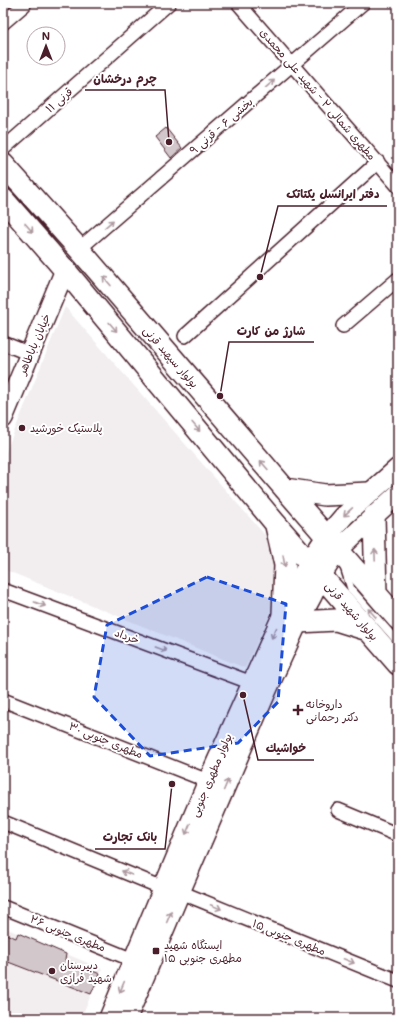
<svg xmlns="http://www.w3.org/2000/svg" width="401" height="1021" font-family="Mali,'Playpen Sans Arabic',sans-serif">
<rect width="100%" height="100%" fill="#fff"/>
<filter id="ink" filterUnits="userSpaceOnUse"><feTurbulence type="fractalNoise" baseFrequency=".025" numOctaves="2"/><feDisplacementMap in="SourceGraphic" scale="8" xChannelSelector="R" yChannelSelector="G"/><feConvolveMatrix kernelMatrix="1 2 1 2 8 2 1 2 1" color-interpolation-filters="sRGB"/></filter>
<g filter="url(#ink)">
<path fill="#f2eeef" d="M65,307l206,235 5,59 -31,67 -242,-99v-110z
M3,927l99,42 -21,49h-78z"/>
<path fill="#d2c7cb" stroke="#4a1f2b" d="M166,128l16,20 -11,10 -16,-21z
M3,933l13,5 2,-5 48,21 -1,6 35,14 -9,20 -88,-34z"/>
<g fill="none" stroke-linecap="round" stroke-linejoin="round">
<defs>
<path id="lane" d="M344,567l7,22 47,53"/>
<path id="street" d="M238,3l160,183
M3,23l21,-18
M3,149l166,-146
M79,249l284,-246
M343,326l55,-47
M185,336l193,-174
M3,343l27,11
M3,590l249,93
M3,700l205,81
M338,810l60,25
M3,822l160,66
M180,892l218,89
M3,907l130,53"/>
<path id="secondary" d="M3,418l62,-148
M109,1018l99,-237 44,-98 31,-69 26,-52 17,-25 18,-21 54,-48
M127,1018l53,-126 87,-202 31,-68 14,-26 9,-20 17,-26 36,-34 24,-22"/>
<path id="primary" d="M3,164l76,85 206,240 113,130
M3,199l62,71 210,253 123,141
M285,489l40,6 44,-2
M374,516l2,78
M276,526l9,39 -2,49
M298,622l38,-2 32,10"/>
</defs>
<use href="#lane" stroke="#4a1f2b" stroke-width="10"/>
<use href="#street" stroke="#4a1f2b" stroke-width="16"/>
<use href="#secondary" stroke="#4a1f2b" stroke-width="22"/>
<use href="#primary" stroke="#4a1f2b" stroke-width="24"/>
<use href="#lane" stroke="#fff" stroke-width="7"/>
<use href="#street" stroke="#fff" stroke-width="13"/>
<use href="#secondary" stroke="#fff" stroke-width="19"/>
<use href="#primary" stroke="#fff" stroke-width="21"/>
</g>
<defs><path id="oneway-shaft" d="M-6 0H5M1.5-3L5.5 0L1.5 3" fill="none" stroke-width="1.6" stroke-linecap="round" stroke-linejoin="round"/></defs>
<g stroke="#ae9aa0">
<use href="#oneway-shaft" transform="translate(270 84) rotate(-41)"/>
<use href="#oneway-shaft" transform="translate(109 224) rotate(-41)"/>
<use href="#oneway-shaft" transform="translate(29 228) rotate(49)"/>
<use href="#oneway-shaft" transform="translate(107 281) rotate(-131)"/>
<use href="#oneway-shaft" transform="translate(113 327) rotate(50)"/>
<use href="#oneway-shaft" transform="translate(196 427) rotate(50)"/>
<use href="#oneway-shaft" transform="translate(264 465) rotate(-131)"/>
<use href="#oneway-shaft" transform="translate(348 512) rotate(137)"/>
<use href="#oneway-shaft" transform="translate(375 555) rotate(-92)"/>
<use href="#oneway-shaft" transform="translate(284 561) rotate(80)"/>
<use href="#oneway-shaft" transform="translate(40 604) rotate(20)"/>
<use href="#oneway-shaft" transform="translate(372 613) rotate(-132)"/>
<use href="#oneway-shaft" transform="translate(274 633) rotate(115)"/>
<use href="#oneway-shaft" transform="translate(161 649) rotate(20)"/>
<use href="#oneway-shaft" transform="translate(226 785) rotate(-67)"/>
<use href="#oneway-shaft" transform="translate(188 829) rotate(113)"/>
<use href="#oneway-shaft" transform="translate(127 873) rotate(-158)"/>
<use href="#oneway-shaft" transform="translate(216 907) rotate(22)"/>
<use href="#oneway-shaft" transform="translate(169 917) rotate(-67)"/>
<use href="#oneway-shaft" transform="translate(349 961) rotate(22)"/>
<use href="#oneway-shaft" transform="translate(122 987) rotate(113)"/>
</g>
</g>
<path fill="#1d4ed8" fill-opacity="0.2" stroke="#1d4ed8" stroke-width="3" stroke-dasharray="8 5" stroke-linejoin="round" d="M207,577l79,27 -8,98 -40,41 -88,13 -56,-59 13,-72z"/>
<g fill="#4a1f2b" stroke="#fff" stroke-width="1.5">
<circle cx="22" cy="428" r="4"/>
<path d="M296 704h4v4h4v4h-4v4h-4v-4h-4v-4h4z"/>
<rect x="152" y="947" width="8" height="8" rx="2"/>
<circle cx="52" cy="971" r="4"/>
</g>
<g text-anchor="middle" stroke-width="4" stroke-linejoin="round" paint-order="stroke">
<g font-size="11" fill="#4a1f2b" stroke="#fff">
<text transform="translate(318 94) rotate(49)" y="4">مطهری شمالی ۲ - شهید علی محمدی</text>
<text transform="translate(59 100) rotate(-41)" y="4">قرنی ۱۱</text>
<text transform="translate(221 126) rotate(-41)" y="4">بخشی ۶ - قرنی ۹</text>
<text transform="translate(34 344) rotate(-67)" y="4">خیابان باباطاهر</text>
<text transform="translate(171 357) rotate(49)" y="4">بولوار سپهبد قرنی</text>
<text transform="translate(352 611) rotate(49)" y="4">بولوار شهید قرنی</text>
<text transform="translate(127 636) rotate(20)" y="4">خرداد</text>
<text transform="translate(106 740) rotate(22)" y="4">مطهری جنوبی ۳۰</text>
<text transform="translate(211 775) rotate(-67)" y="4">بولوار مطهری جنوبی</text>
<text transform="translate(68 933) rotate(22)" y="4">مطهری جنوبی ۲۶</text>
<text transform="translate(289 937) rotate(22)" y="4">مطهری جنوبی ۱۵</text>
</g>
<g font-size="11" fill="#4a1f2b" stroke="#fff" text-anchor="start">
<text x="30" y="432">پلاستیک خورشید</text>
<text x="306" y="708">داروخانه<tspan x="306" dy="13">دکتر رحمانی</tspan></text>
<text x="164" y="949">ایستگاه شهید<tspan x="164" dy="13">مطهری جنوبی ۱۵</tspan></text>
<text x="60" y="969">دبیرستان<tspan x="60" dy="13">شهید فرازی</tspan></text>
</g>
</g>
<path fill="none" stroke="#4a1f2b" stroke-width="1.5" d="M169 142L165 90H85M260 277L278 206H387M220 396L229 342H314M243 695L258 760H314M172 784L165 849H95"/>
<g fill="#4a1f2b" stroke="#fff" stroke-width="1.5">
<circle cx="169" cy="142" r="4"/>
<circle cx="260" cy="277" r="4"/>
<circle cx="220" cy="396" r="4"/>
<circle cx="243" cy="695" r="4"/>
<circle cx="172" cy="784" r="4"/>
</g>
<g font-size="12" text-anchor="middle" font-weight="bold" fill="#4a1f2b" stroke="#fff" stroke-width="4" stroke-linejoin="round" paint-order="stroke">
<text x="125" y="83">چرم درخشان</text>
<text x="333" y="198">دفتر ایرانسل یکتاتک</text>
<text x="271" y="335">شارژ من کارت</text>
<text x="286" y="752">خواشيك</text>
<text x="130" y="841">بانک تجارت</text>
</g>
<rect width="401" height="1021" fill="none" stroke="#fff" stroke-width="16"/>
<rect x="8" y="8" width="385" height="1005" fill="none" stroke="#4a1f2b" stroke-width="1.5" filter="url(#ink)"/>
<g transform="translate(46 46)"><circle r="19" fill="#ffffff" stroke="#b7a5aa"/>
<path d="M0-3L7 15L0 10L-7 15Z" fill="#4a1f2b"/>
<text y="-6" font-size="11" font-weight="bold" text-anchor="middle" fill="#4a1f2b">N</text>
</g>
</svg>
